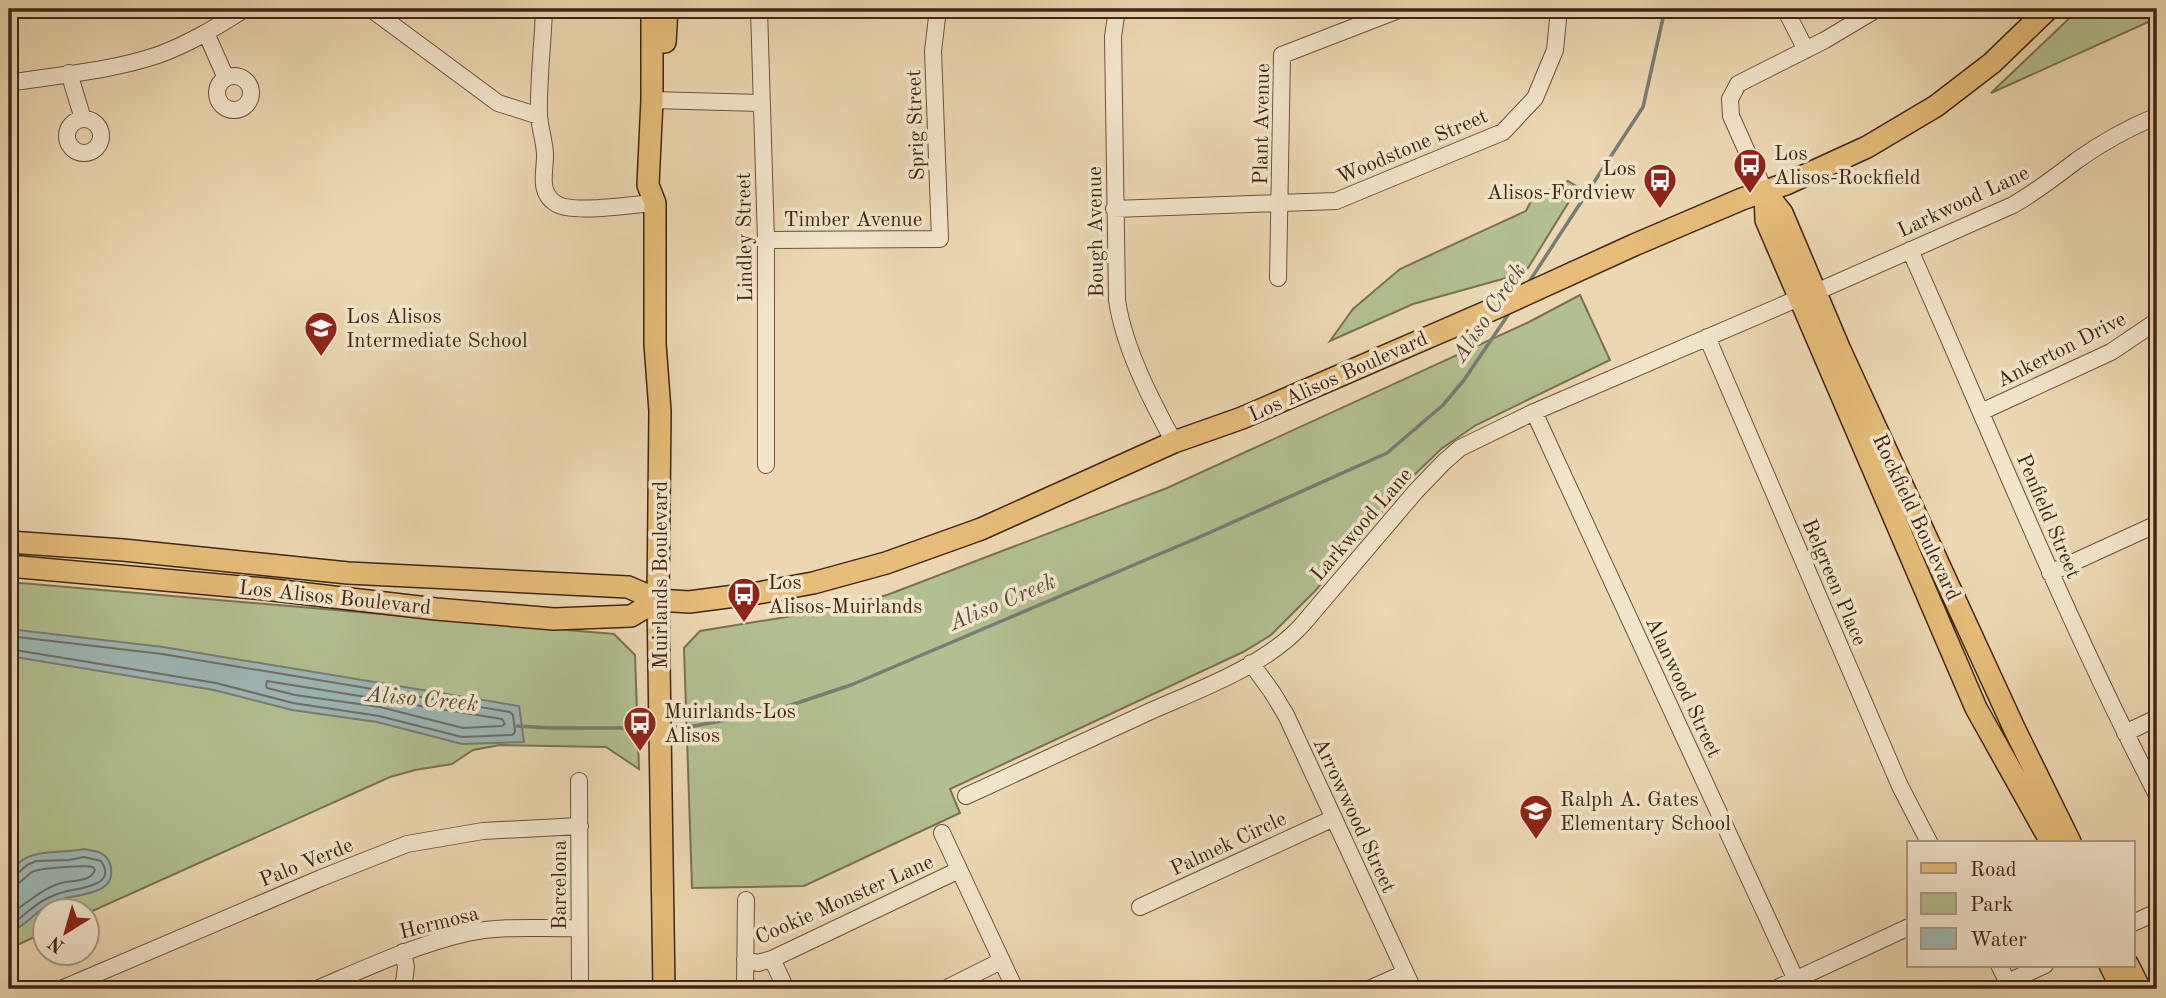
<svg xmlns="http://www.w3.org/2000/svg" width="2166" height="998" font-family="'Old Standard TT',serif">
<rect width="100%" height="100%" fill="#ebd7b1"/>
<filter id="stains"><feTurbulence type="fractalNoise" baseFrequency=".00286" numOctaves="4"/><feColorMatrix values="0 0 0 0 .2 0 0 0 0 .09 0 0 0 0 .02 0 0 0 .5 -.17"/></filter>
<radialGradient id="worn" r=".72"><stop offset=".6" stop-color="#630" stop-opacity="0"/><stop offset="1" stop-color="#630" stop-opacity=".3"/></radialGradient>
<path fill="#b2bf90" stroke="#7a7252" stroke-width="2" d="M2079,9h78v9l-166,75z
M1568,181l10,6 -50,81 -22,10 -93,26 -83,37 23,-32 47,-40 126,-58 6,-12z
M1580,295l30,65 -134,65 -35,24 -34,33 -92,109 -44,44 -28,17 -293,137 10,24 -156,73 -112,2 -8,-240 16,-17 117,-19 70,-17 280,-107 362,-166z
M9,582l605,52 21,21 4,114 -33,-22 -106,-2 -27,5 -21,14 -37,6 -25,7 -302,136v-2h-42l-1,21 -36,17z"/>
<path fill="#9cb7b6" stroke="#787d76" stroke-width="2" d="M9,629l154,18 356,59 5,36 -62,2 -85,-22 -85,-12 -78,-20 -205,-34z
M84,849c11,2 23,3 26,15 9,29 -27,30 -44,34 -7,2 -15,6 -21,9 -12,7 -22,22 -36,24v-58c5,-6 11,-12 17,-15 15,-8 40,-5 58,-9z"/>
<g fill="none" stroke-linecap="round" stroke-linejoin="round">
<path stroke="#6e6e66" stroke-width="2" d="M9,636l153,18 348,58 3,3 2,17 -3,3 -50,2 -83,-21 -86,-13 -77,-20 -207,-34
M267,681l235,38 3,5 -3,2 -39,2 -83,-21 -85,-12 -28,-7 -1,-3z
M9,877l6,-1 12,-11 9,-4 33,-1 15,-3 17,4c17,25 -22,27 -37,31 -6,1 -14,5 -20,8 -11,6 -20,16 -31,23l-4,1
M9,886c12,-1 14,-8 23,-14 6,-4 54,-7 61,-5l2,3c-4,12 -22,10 -34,13 -20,6 -35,21 -52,32"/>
<path stroke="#787d76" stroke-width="3.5" d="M1527,285l116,-178 22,-98
M517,726l34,2h102
M667,727h22l84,-16 78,-26 351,-149 185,-83 56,-48 21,-25 46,-68"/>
<defs>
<path id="minor" d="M371,9l127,94 41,13
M544,9c-1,35 -6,72 -5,107 1,12 5,24 6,37 1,16 -8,38 10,50 17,12 78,1 100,0
M759,9l7,231v225
M1117,9l-4,28 4,263c7,48 34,100 57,142
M1785,9l21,41
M206,33l20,45
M69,73l14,46
M217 93a17 17 0 1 1 34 0a17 17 0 1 1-34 0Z
M9,83c49,-8 102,-12 149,-28 31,-11 60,-29 87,-46
M652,100l109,3
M67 136a17 17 0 1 1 34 0a17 17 0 1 1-34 0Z
M1765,192l-34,-76 -1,-17 8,-15 87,-44 52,-31
M1114,209l222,-8 167,-69 32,-34 20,-48 4,-41
M766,240l174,-1 -7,-188 5,-42
M1910,250c81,182 155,368 247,545
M1278,278l4,-223 119,-46
M1816,292l197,-87c23,-13 42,-28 63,-44 25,-18 52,-33 81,-45
M1707,337l193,449 29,56
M1534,412l262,568
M1981,412l130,-60 46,-31
M2050,573l107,-49
M1251,663l21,29 14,23 127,274
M2125,733l32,-15
M579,781l1,208
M966,796c62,-29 125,-57 187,-86 48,-21 113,-45 149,-85l114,-134 28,-29 16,-14 74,-36 265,-114
M942,833l73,156
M1140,907l194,-89
M2133,923l24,-11
M772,959l14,30
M745,960l13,3 14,-4 187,-89
M1999,965l12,24
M2008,982l37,-17
M61,989l260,-111 86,-34 76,-13 97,-5
M317,989c49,-21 98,-44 150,-56 36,-8 76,-4 112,-5
M403,989l3,-22 -3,-15
M745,989l1,-89
M945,989l56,-28
M1369,989l36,-16
M1775,989l134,-62"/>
<path id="major" d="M652,9v91l-4,85 7,18v141l5,67 -2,189 6,389
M665,42l2,-33
M1765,192l17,21 58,137 175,380 55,112
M1765,192l1,28 210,488 75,134
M9,542l114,8 225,23 280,14 30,13 31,2 69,-9 55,-10 73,-20 95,-34 193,-87 68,-24 256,-111 136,-62 108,-46 44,-15 81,-37 69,-41 56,-43 56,-54
M9,566l256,23 171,20 118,10 77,-3 27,-16
M2110,965l12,24
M2128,965l12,24"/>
</defs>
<use href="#minor" stroke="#6c523c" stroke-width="18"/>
<use href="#major" stroke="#412515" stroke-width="24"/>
<use href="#minor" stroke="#f2e5cc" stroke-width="16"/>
<use href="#major" stroke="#e6bc78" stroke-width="21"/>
</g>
<defs>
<symbol id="bus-pin" viewBox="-11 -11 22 30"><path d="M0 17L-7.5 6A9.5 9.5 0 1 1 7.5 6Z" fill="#8f2418" stroke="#f2e5cc"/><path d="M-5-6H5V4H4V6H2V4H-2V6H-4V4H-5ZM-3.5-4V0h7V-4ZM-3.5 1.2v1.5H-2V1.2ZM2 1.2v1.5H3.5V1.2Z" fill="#fff"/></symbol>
<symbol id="school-pin" viewBox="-11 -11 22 30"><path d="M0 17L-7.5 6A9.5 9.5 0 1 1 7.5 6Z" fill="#8f2418" stroke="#f2e5cc"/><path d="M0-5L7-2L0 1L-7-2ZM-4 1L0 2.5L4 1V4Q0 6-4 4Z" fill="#fff"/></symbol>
</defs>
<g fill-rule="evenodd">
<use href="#bus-pin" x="1731" y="146" width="38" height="52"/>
<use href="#bus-pin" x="1641" y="161" width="38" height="52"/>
<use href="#school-pin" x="302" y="309" width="38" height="52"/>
<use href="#bus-pin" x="725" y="575" width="38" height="52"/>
<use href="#bus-pin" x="621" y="704" width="38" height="52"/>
<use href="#school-pin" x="1517" y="792" width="38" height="52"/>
</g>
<g text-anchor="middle" stroke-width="7" stroke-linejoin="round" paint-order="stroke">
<g font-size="21" fill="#412515" stroke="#f2e5cc">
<text transform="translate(1261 124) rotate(-89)" y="7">Plant Avenue</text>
<text transform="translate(915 125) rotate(-92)" y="7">Sprig Street</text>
<text transform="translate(1412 146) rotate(-23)" y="7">Woodstone Street</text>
<text transform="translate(1963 201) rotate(-25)" y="7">Larkwood Lane</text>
<text x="853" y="226">Timber Avenue</text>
<text transform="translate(1095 232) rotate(-91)" y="7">Bough Avenue</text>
<text transform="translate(744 237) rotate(-91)" y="7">Lindley Street</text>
<text transform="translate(2061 349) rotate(-27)" y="7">Ankerton Drive</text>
<text transform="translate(1338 376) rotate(-24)" y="7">Los Alisos Boulevard</text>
<text transform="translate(2049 516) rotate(67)" y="7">Penfield Street</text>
<text transform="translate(1917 517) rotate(65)" y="7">Rockfield Boulevard</text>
<text transform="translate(1361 524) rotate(-49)" y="7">Larkwood Lane</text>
<text transform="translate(660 575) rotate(-90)" y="7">Muirlands Boulevard</text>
<text transform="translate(1835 582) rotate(67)" y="7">Belgreen Place</text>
<text transform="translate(335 597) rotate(6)" y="7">Los Alisos Boulevard</text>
<text transform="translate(1684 687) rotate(65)" y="7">Alanwood Street</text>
<text transform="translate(1355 815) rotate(65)" y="7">Arrowwood Street</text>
<text transform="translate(1228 843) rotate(-25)" y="7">Palmek Circle</text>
<text transform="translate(306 862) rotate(-22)" y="7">Palo Verde</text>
<text transform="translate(559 885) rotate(-90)" y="7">Barcelona</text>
<text transform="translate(844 899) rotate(-24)" y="7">Cookie Monster Lane</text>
<text transform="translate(439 922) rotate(-14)" y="7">Hermosa</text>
</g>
<g font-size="21" fill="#412515" stroke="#f2e5cc" text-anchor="start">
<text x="1774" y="160">Los<tspan x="1774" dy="24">Alisos-Rockfield</tspan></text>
<text x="1636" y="175" text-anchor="end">Los<tspan x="1636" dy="24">Alisos-Fordview</tspan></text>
<text x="346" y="323">Los Alisos<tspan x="346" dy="24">Intermediate School</tspan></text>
<text x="768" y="589">Los<tspan x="768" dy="24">Alisos-Muirlands</tspan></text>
<text x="664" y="718">Muirlands-Los<tspan x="664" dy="24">Alisos</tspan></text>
<text x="1560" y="806">Ralph A. Gates<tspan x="1560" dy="24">Elementary School</tspan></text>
</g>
<g font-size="23" font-style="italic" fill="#584a3d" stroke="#f2e5cc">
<text transform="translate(1488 312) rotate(-56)" y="8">Aliso Creek</text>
<text transform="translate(1002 601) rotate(-23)" y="8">Aliso Creek</text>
<text transform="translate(422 698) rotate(5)" y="8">Aliso Creek</text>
</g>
</g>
<rect width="2166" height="998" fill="none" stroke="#ebd7b1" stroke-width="35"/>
<rect x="10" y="10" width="2145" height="977" fill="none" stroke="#412515" stroke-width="3.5"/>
<rect x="18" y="18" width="2131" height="963" fill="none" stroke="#412515" stroke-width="2"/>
<rect x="1907" y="841" width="228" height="126" fill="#f2e5cc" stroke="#ab9883" stroke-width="2"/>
<rect x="1921" y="863" width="35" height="10" fill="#e6bc78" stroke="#ab9883" stroke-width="2"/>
<text x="1970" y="876" font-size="21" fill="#412515">Road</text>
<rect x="1921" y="893" width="35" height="21" fill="#b2bf90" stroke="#ab9883" stroke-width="2"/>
<text x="1970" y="911" font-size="21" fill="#412515">Park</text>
<rect x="1921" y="928" width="35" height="21" fill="#9cb7b6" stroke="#ab9883" stroke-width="2"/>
<text x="1970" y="946" font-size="21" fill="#412515">Water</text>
<g transform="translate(66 932) rotate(217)"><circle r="33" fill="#f2e5cc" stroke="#ab9883" stroke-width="2"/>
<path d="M0-5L12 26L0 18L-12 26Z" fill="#8f2418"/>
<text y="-10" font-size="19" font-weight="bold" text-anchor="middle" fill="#412515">N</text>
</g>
<rect width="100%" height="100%" filter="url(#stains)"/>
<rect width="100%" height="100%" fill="url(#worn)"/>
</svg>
